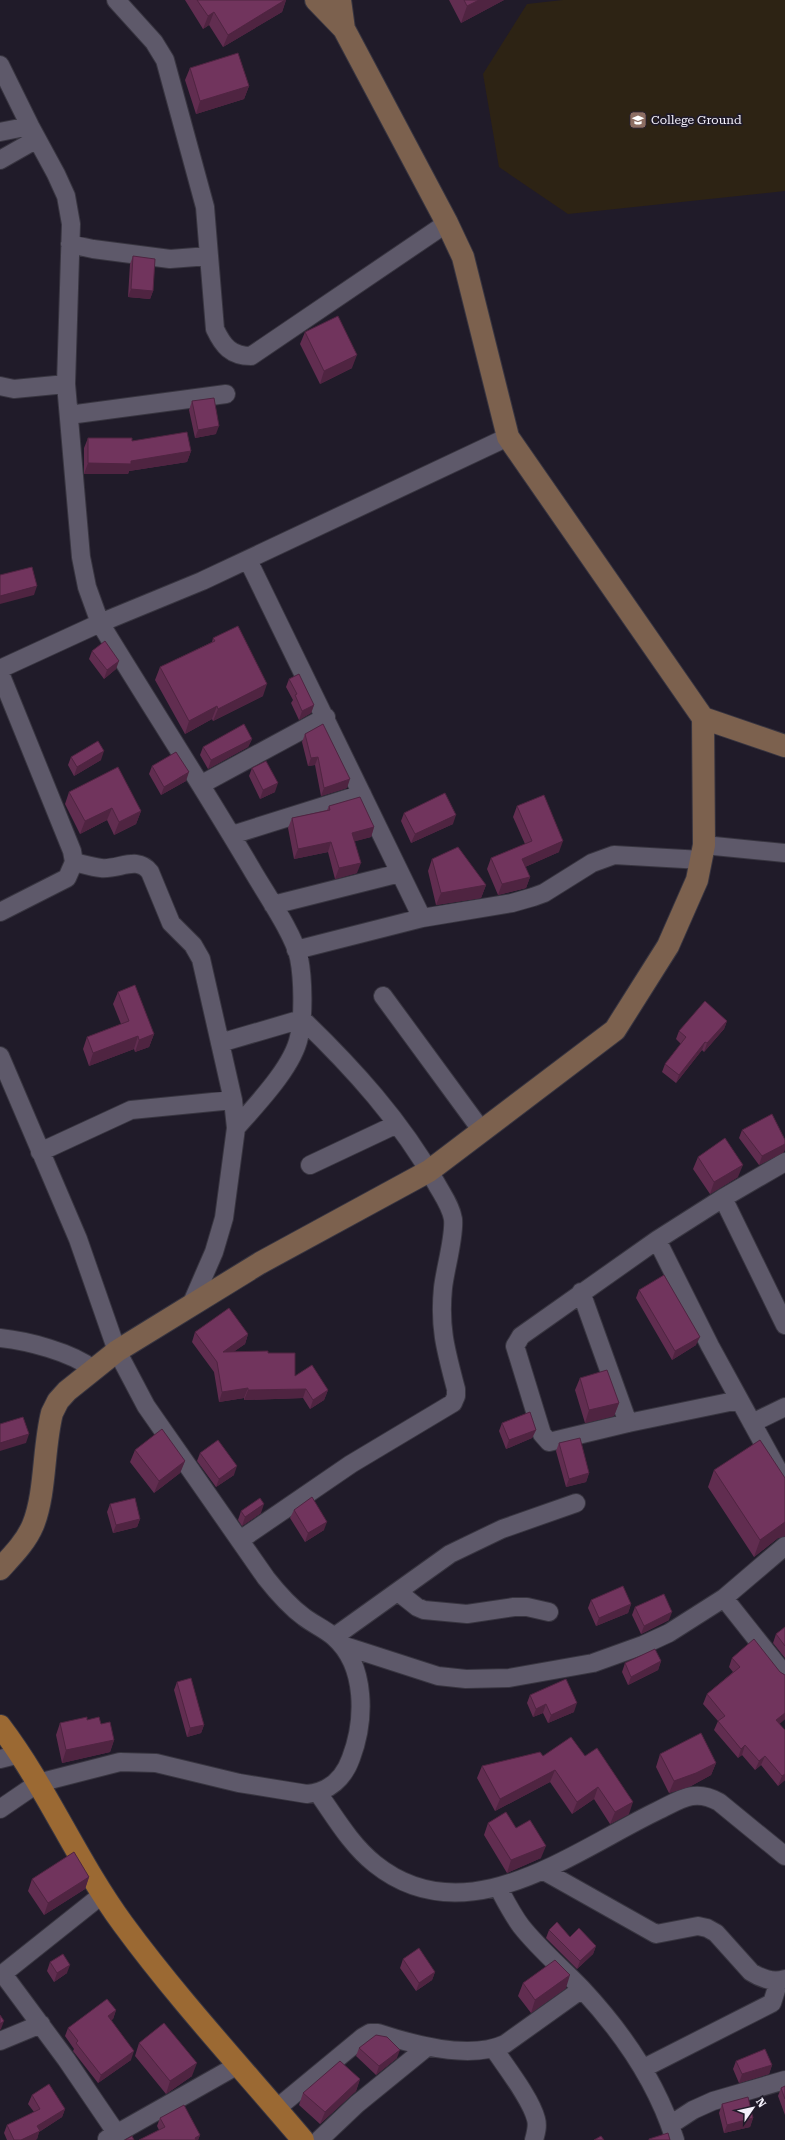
<svg xmlns="http://www.w3.org/2000/svg" width="785" height="2140" font-family="'Roboto Serif',serif">
<rect width="100%" height="100%" fill="#201b29"/>
<path fill="#2d2314" d="M563,0h222v191l-217,23 -69,-47 -16,-93 44,-70z"/>
<g fill="none" stroke-linecap="round" stroke-linejoin="round">
<defs>
<path id="street" d="M116,0l38,42 11,18 40,147 10,122c8,17 16,27 36,27l196,-133
M0,65l30,61 26,48 10,22 5,28 -5,160 15,173 6,30 13,36c50,82 102,162 151,245 13,23 43,66 48,90 4,20 5,59 0,79 -6,30 -43,68 -63,91
M0,132l30,-6
M0,160l37,-21
M70,244l23,5 77,10 39,-3
M0,386l14,3 52,-5
M69,415l157,-21
M248,560l174,358
M0,669l100,-46 102,-42 306,-144
M0,673l72,178 2,11 -7,16 -67,34
M202,784l124,-67
M232,835l130,-41
M704,845l81,8
M74,862c9,2 18,5 27,6 18,2 36,-13 49,4l21,51 22,22 8,14 32,141 3,28 -12,90 -10,34 -23,53
M273,905l127,-32
M296,950l126,-32 90,-15 21,-6 11,-4 48,-30 22,-8 88,5
M383,996l99,135
M220,1043l82,-24c51,49 99,102 134,164 6,11 15,23 17,36 2,17 -8,50 -10,69 -4,40 3,63 13,101v7l-3,7 -102,61 -111,76
M0,1056l78,183 39,112 29,55 120,172c11,14 23,28 38,39 9,7 21,12 30,20 33,29 31,84 17,121 -7,20 -22,34 -44,36l-68,-11 -83,-20 -36,-1 -82,21 -38,26
M40,1152l91,-42 102,-10
M310,1165l87,-41
M723,1198l62,127
M657,1240l53,106 75,137
M581,1292l47,131
M0,1338c28,3 71,14 93,31
M739,1400l-111,23 -79,19 -7,-8 -27,-88 6,-10 136,-96 66,-42 62,-36
M752,1423l33,-16
M398,1592l19,15 7,3 43,4 47,-7h13l22,5
M724,1598l61,77
M334,1637l116,-83 52,-25 74,-26
M342,1645l96,31 28,3 43,-1 84,-15 50,-18 26,-12 55,-35 61,-52
M0,1759l20,-5
M318,1793c17,24 33,52 57,71 91,73 197,-12 282,-53 23,-11 37,-23 62,-9l66,54
M544,1871l112,63 42,-8 9,2 9,5 35,39c11,7 22,11 34,7
M498,1887c7,13 14,27 23,39 18,23 41,42 61,63 41,44 75,93 93,151
M3,1974l63,85 51,75
M0,1976l103,-82
M0,2041l41,-17
M494,2049c12,18 37,50 42,70 2,7 0,14 -2,21
M644,2068l128,-65 7,-22
M276,2109l87,-72 7,-4h8c36,12 92,27 127,11l77,-55
M670,2125l23,-15 20,-9 72,-21
M107,2139l131,-74
M319,2140l38,-36 70,-57"/>
<path id="secondary" d="M316,0l28,29
M340,0l4,29 103,194 16,34 45,180 195,281 82,28
M0,1569c12,-13 26,-27 33,-44 13,-32 10,-77 19,-112l6,-12 9,-10 50,-40 143,-88 169,-92 186,-141 53,-84 29,-66 7,-35 -1,-127"/>
<path id="primary" d="M0,1726c47,62 77,135 123,198 55,75 119,144 180,216"/>
</defs>
<use href="#street" stroke="#383540" stroke-width="20"/>
<use href="#secondary" stroke="#383540" stroke-width="24"/>
<use href="#primary" stroke="#383540" stroke-width="24"/>
<use href="#street" stroke="#5e596a" stroke-width="18"/>
<use href="#secondary" stroke="#7c614e" stroke-width="22"/>
<use href="#primary" stroke="#9b6933" stroke-width="22"/>
</g>
<path fill="#612d50" d="M185,0h101l-4,12 -59,35 -14,-22 -6,4z
M449,0h55l-43,23z
M190,68l59,18 -5,13 -48,15 -11,-34z
M133,256l20,35 -3,8 -22,-2 2,-33z
M305,332l47,36 -32,16 -20,-40z
M192,401l24,33 -21,4 -6,-28z
M88,438l44,3 59,10 -4,11 -58,9 -1,3h-44v-26z
M213,638l50,58 -50,25 -1,-2 -27,15 -30,-54 5,-13 52,-25z
M92,651l24,18 -12,10 -15,-20z
M289,679l25,26 -3,8 -12,7 -8,-17 2,-3 -7,-13z
M305,734l42,54 -26,8 -6,-31 -7,1 -6,-24z
M252,739l-4,8 -40,22 -8,-14 3,-8z
M71,757l30,3 -27,16 -6,-11z
M152,766l34,15 -25,14 -12,-21z
M252,768l23,24 -15,7 -11,-23z
M69,792l72,19 -5,13 -22,11 -7,-15 -27,14 -15,-30z
M329,806l45,21 -3,10 -16,4 2,32 -22,6 -7,-27 -34,7 -6,-31 4,-10 35,-8z
M517,806l42,46 -34,15 5,10 -4,11 -28,7 -11,-26 4,-11 34,-14 -12,-27z
M404,813l49,11 -42,19 -10,-22z
M432,859l54,26 -5,13 -45,7 -8,-34z
M118,992l36,42 -5,13 -14,5 -1,-3 -45,17 -6,-17 4,-12 34,-13 -8,-20z
M727,1021l-3,8 -20,23 -2,-2 -26,33 -14,-11 3,-8 16,-20 -5,-5 3,-8z
M742,1130l43,10v8l-1,4 -25,13 -20,-27z
M698,1157l40,20 -28,17 -17,-25z
M639,1290l57,55 -24,15 -36,-62z
M195,1332l53,2 -3,10 -12,8 35,1 27,23 33,14 -4,10 -14,9 -7,-11 -59,2v-2l-25,4 -5,-30 -22,-30z
M580,1378l39,25 -5,13 -29,7 -10,-33z
M502,1423l34,7 -4,8 -26,11 -7,-18z
M559,1443l30,30 -3,9 -20,5 -10,-36z
M135,1450l50,11 -5,12 -26,20 -24,-31z
M200,1453l34,22 -18,12 -19,-26z
M714,1470l71,8v58l-7,2 -24,19 -46,-70z
M110,1504l30,15 -3,8 -24,6 -6,-21z
M294,1510l30,20 -19,12 -15,-24z
M241,1511l20,2 -19,13 -4,-6z
M591,1600l40,4 -3,9 -32,13 -8,-18z
M635,1607l34,13 -28,14 -9,-19z
M785,1627v31l-12,-15 3,-9z
M732,1658l48,14 5,3v44l-6,5 6,6v50l-7,6 -17,-21 -6,5 -13,-15 -4,3 -24,-28 4,-9 -15,-17 4,-10 26,-22 -4,-5z
M661,1661l-3,9 -30,15 -6,-13 3,-9z
M177,1682l27,43 -3,8 -14,4 -13,-47z
M530,1695l44,17 -26,11 -5,-10 -10,4 -6,-14z
M87,1720l14,4 13,16 -4,12 -48,11 -6,-28 4,-12z
M660,1754l56,9 -5,12 -20,11 -22,7 -13,-26z
M543,1756h42l44,58 -19,10 -16,-25 -22,15 -22,-32 -55,29 -18,-33 5,-12z
M488,1823l28,5 25,30 -34,15 -23,-38z
M89,1877l-4,12 -41,26 -16,-24 4,-12z
M549,1930l47,16 -3,8 -16,15 -31,-31z
M403,1959l32,13 -3,8 -16,11 -16,-23z
M50,1962l17,11 -13,9 -7,-11z
M523,1983l43,5 -35,25 -13,-17z
M116,2010l-3,9 -2,1 20,40 -33,23 -25,-32 1,-2 -9,-13 3,-8z
M139,2043l53,33 -26,18 -31,-38z
M359,2048l38,10 -21,17 -20,-19z
M736,2061l36,4 -3,9 -30,9 -6,-14z
M360,2079l-4,12 -36,33 -21,-19 4,-12z
M785,2086v29l-7,-19 3,-8z
M32,2095l33,14 -3,8 -23,15 -2,7 -2,1h-28l-3,-7 3,-8 27,-13 -6,-8z
M722,2104l31,14 -3,9 -26,6 -5,-20z
M160,2118l40,17 -2,5h-59l20,-10 -2,-4z"/>
<path fill="#4f2441" d="M285,0h1l-4,12 -59,35 5,-12z
M479,0h25l-43,23 6,-17z
M214,12l-5,13 -6,4 5,-13z
M249,86l-5,13 -48,15 4,-13z
M131,289l22,2 -3,8 -22,-2z
M357,355l-5,13 -32,16 4,-13z
M219,426l-3,8 -21,4 3,-8z
M191,451l-4,11 -58,9 -1,3h-44l4,-11 43,-2z
M37,586l-3,9 -34,9v-8z
M119,661l-3,8 -12,10 3,-9z
M267,684l-4,12 -50,25 5,-12z
M314,705l-3,8 -12,7 3,-9z
M217,706l-5,13 -27,15 4,-13z
M252,739l-4,8 -40,22 3,-9z
M104,751l-3,9 -27,16 3,-9z
M318,757l-3,8 -7,1 3,-8z
M189,772l-3,9 -25,14 3,-8z
M350,779l-3,9 -26,8 3,-8z
M278,783l-3,9 -15,7 3,-9z
M112,808l-5,12 -27,14 5,-13z
M141,811l-5,13 -22,11 5,-13z
M456,815l-3,9 -42,19 4,-9z
M374,827l-3,10 -22,6 3,-10z
M563,841l-4,11 -41,18 4,-11z
M331,842l-3,10 -34,7 4,-10z
M361,863l-4,10 -22,6 4,-11z
M530,877l-4,11 -28,7 4,-11z
M486,885l-5,13 -45,7 5,-12z
M727,1021l-3,8 -20,23 3,-9z
M154,1034l-5,13 -14,5 4,-12z
M138,1036l-4,13 -45,17 4,-13z
M705,1042l-3,8 -26,33 3,-8z
M785,1144v4l-1,4 -25,13 3,-9z
M743,1165l-5,12 -28,17 4,-12z
M248,1334l-3,10 -26,18 4,-10z
M700,1337l-4,8 -24,15 3,-9z
M248,1388l-4,10 -25,4 3,-10z
M306,1389l-3,9 -59,2 4,-10z
M328,1390l-4,10 -14,9 3,-9z
M619,1403l-5,13 -29,7 4,-13z
M536,1430l-4,8 -26,11 3,-9z
M29,1434l-3,9 -26,8v-8z
M185,1461l-5,12 -26,20 5,-12z
M237,1466l-3,9 -18,12 3,-8z
M589,1473l-3,9 -20,5 3,-8z
M264,1504l-3,9 -19,13 3,-9z
M140,1519l-3,8 -24,6 3,-8z
M327,1522l-3,8 -19,12 3,-9z
M784,1522h1v14l-7,2 -24,19 6,-17z
M631,1604l-3,9 -32,13 3,-8z
M672,1612l-3,8 -28,14 3,-8z
M661,1661l-3,9 -30,15 3,-8z
M577,1703l-3,9 -26,11 3,-8z
M546,1704l-3,9 -10,4 3,-8z
M785,1713v6l-12,11 3,-10z
M204,1725l-3,8 -14,4 3,-9z
M114,1740l-4,12 -48,11 4,-13z
M745,1745l-3,10 -4,3 3,-9z
M765,1756l-4,9 -6,5 4,-9z
M716,1763l-5,12 -20,11 -22,7 5,-12z
M555,1770l-5,12 -55,29 5,-12z
M785,1774v6l-7,6 4,-10z
M598,1787l-4,12 -22,15 5,-12z
M633,1802l-4,12 -19,10 5,-12z
M546,1846l-5,12 -34,15 4,-13z
M89,1877l-4,12 -41,26 4,-12z
M596,1946l-3,8 -16,15 3,-8z
M70,1965l-3,8 -13,9 3,-9z
M435,1972l-3,8 -16,11 3,-8z
M570,1975l-4,13 -35,25 4,-13z
M116,2010l-3,9 -8,5 3,-8z
M4,2021l-3,8 -1,1v-6z
M400,2050l-3,8 -21,17 3,-9z
M134,2051l-3,9 -33,23 3,-8z
M197,2063l-5,13 -26,18 4,-13z
M772,2065l-3,9 -30,9 3,-9z
M360,2079l-4,12 -36,33 5,-12z
M65,2109l-3,8 -23,15 -2,7 -2,1h-14l16,-14z
M753,2118l-3,9 -26,6 3,-8z
M200,2135l-2,5h-4l1,-2z"/>
<path fill="#71345d" stroke="#4f2441" d="M197,0h88l-57,35 -14,-23 -6,4z
M464,0h15l-12,6z
M238,53l11,33 -49,15 -10,-33z
M133,256l22,3 -2,32 -22,-2z
M338,316l19,39 -33,16 -19,-39z
M214,398l5,28 -21,4 -6,-29z
M187,432l4,19 -60,10v3l-43,-1v-25h44v3z
M32,567l5,19 -37,10v-21z
M238,626l29,58 -49,25 -1,-3 -28,15 -29,-54 55,-26 -2,-3z
M105,641l14,20 -12,9 -15,-19z
M299,674l15,31 -12,6 -7,-16 2,-1 -8,-15z
M244,724l8,15 -41,21 -8,-13z
M323,724l27,55 -26,9 -6,-31 -7,1 -6,-24z
M98,741l6,10 -27,16 -6,-10z
M176,752l13,20 -25,15 -12,-21z
M266,761l12,22 -15,7 -11,-22z
M118,767l23,44 -22,11 -7,-14 -27,13 -16,-29z
M445,793l11,22 -41,19 -11,-21z
M544,795l19,46 -41,18 8,18 -28,7 -11,-26 41,-17 -15,-35z
M360,797l14,30 -22,6 9,30 -22,5 -8,-26 -33,7 -6,-31 38,-8 -1,-4z
M458,847l28,38 -45,8 -9,-34z
M135,985l19,49 -15,6 -1,-4 -45,17 -6,-16 42,-16 -11,-29z
M705,1001l22,20 -20,22 -2,-1 -26,33 -14,-11 21,-27 -7,-6z
M772,1114l13,26v4l-23,12 -20,-26z
M725,1138l18,27 -29,17 -16,-25z
M664,1275l36,62 -25,14 -36,-61z
M229,1308l19,26 -25,18 45,-1v2h27v23l17,-11 16,25 -15,10 -7,-11 -58,1v-2l-26,4 -5,-30 -22,-30z
M607,1370l12,33 -30,7 -9,-32z
M530,1412l6,18 -27,10 -7,-17z
M23,1417l6,17 -29,9v-19z
M162,1429l23,32 -26,20 -24,-31z
M580,1438l9,35 -20,6 -10,-36z
M218,1440l19,26 -18,13 -19,-26z
M760,1440l25,38v44l-25,18 -46,-70z
M312,1497l15,25 -19,11 -14,-23z
M135,1498l5,21 -24,6 -6,-21z
M260,1498l4,6 -19,13 -4,-6z
M623,1586l8,18 -32,14 -8,-18z
M664,1594l8,18 -28,14 -9,-19z
M785,1627v19l-9,-12z
M754,1639l26,33 5,3v38l-9,7 9,10v44l-3,2 -17,-20 -6,5 -14,-16 -4,4 -23,-28 7,-5 -18,-22 33,-27 -8,-9z
M655,1649l6,12 -30,16 -6,-14z
M191,1678l13,47 -14,3 -13,-46z
M566,1679l11,24 -26,12 -5,-11 -10,5 -6,-14z
M87,1717v3l12,-3 2,7 9,-2 4,18 -48,10 -6,-27z
M701,1733l15,30 -20,10 -22,8 -14,-27z
M571,1737l14,19 12,-8 36,54 -18,10 -17,-25 -21,15 -22,-32 -55,29 -18,-33 58,-14 3,4z
M506,1812l10,16 14,-8 16,26 -35,14 -23,-37z
M74,1852l15,25 -41,26 -16,-24z
M557,1922l13,15 9,-9 17,18 -16,15 -31,-31z
M419,1948l16,24 -16,11 -16,-24z
M63,1954l7,11 -13,8 -7,-11z
M555,1960l15,15 -35,25 -12,-17z
M107,1999l9,11 -8,6 26,35 -33,24 -25,-32 2,-2 -10,-13z
M0,2015l4,6 -4,3z
M164,2023l33,40 -27,18 -31,-38z
M376,2035l11,2 13,13 -21,16 -20,-18z
M765,2049l7,16 -30,9 -6,-13z
M340,2061l20,18 -35,33 -22,-19z
M49,2084l16,25 -28,17 3,5 -19,9h-7l-7,-15 33,-16 -8,-14z
M785,2086v13l-4,-11z
M748,2097l5,21 -26,7 -5,-21z
M184,2105l16,30 -5,3 1,2h-57l26,-13 -5,-9z
M668,2133l2,7h-21v-1z
M132,2136l2,4h-9z
M601,2136l3,4h-10z"/>
<defs>
<symbol id="university-square" viewBox="-11 -11 22 22"><rect x="-9" y="-9" width="18" height="18" rx="4" fill="#8d6e63" stroke="#201b29"/><path d="M0-5L7-2L0 1L-7-2ZM-4 1L0 2.5L4 1V4Q0 6-4 4Z" fill="#fff"/></symbol>
</defs>
<g fill-rule="evenodd">
<use href="#university-square" x="628" y="110" width="20" height="20"/>
</g>
<g text-anchor="middle" stroke-width="3.5" stroke-linejoin="round" paint-order="stroke">
<g font-size="12" fill="#f4f1fb" stroke="#201b29" text-anchor="start">
<text x="651" y="124">College Ground</text>
</g>
</g>
<g transform="translate(753 2108) rotate(56)" stroke="#201b29" stroke-width="3" paint-order="stroke">
<path d="M0-3L7 15L0 10L-7 15Z" fill="#f4f1fb"/>
<text y="-6" font-size="11" font-weight="bold" text-anchor="middle" fill="#f4f1fb">N</text>
</g>
</svg>
